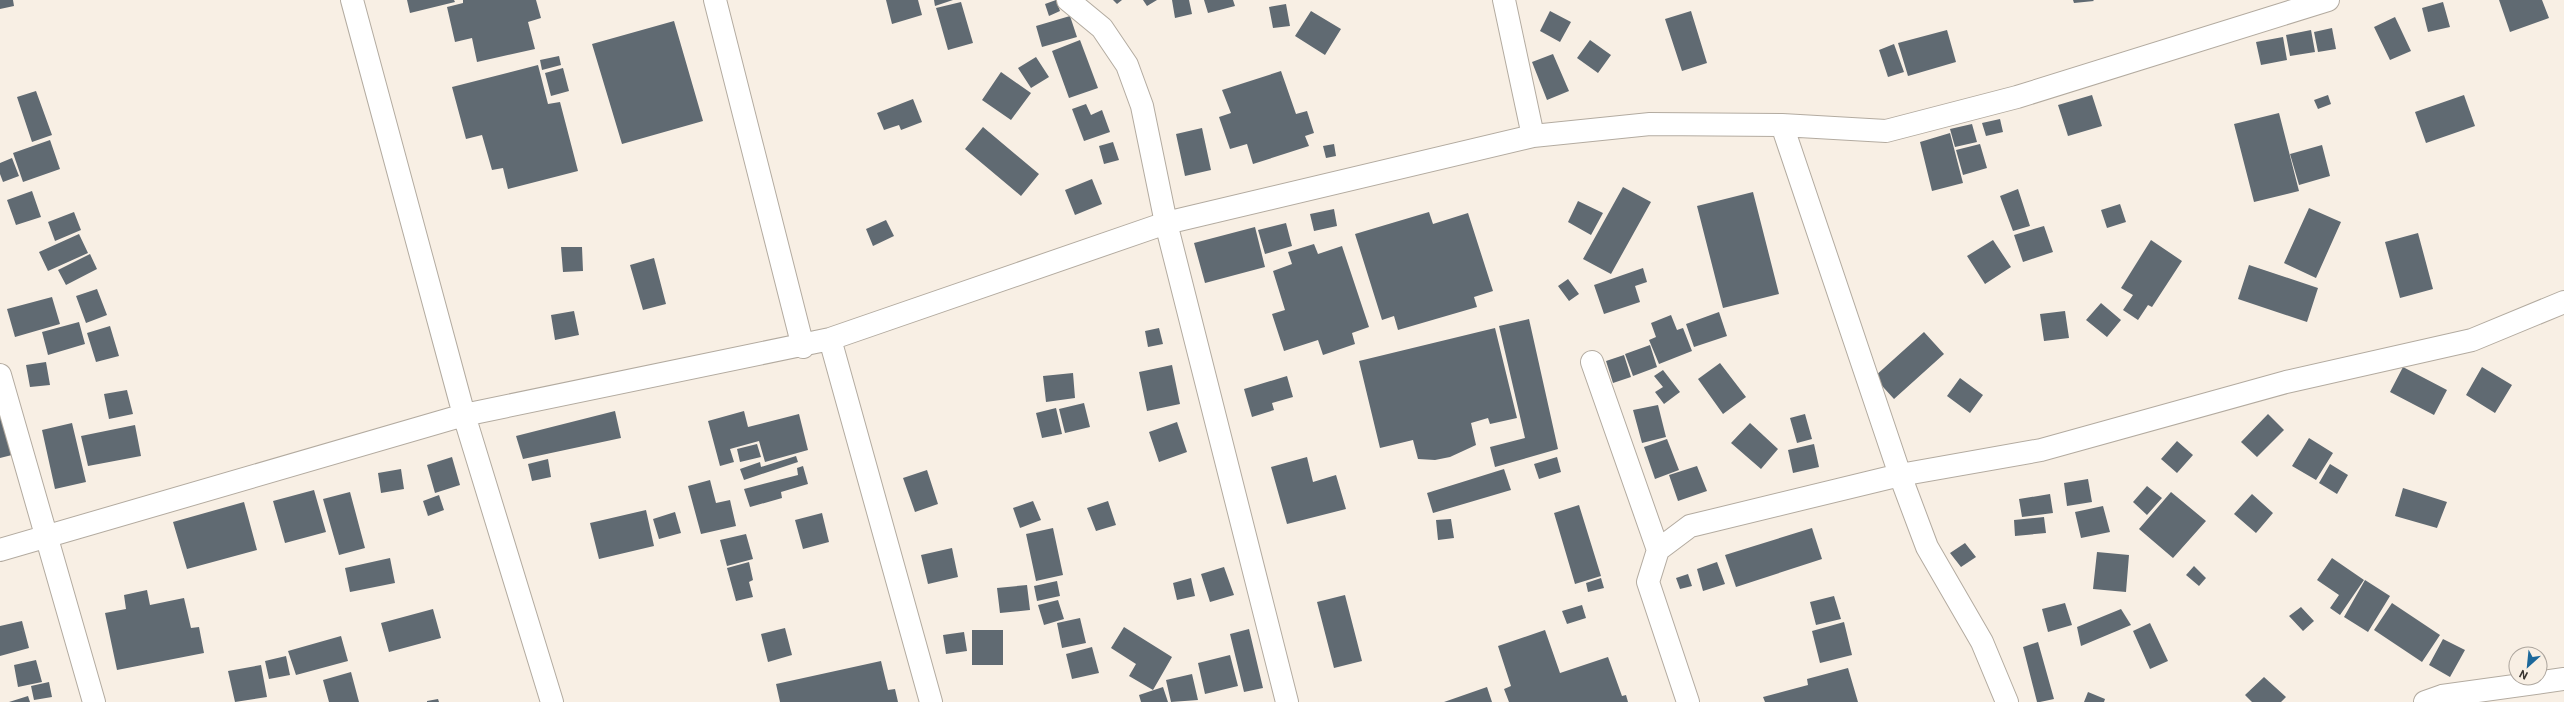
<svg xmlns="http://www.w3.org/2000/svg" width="2564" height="702" font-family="Roboto,sans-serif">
<rect width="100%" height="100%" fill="#f8efe4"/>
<path fill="#606a72" d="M0,0h13l1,6 -14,3z
M407,0h47l1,2 -45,11z
M463,0h73l5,18 -13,4 7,27 -58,13 -5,-24 -17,4 -8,-35 16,-4z
M886,0h32l4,15 -30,9z
M934,0h19l-18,6z
M1056,0l4,11 -11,5 -4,-12z
M1113,0h9l-5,4z
M1143,0h14l-10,6z
M1172,0h17l3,14 -17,4z
M1204,0h29l2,6 -27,7z
M2073,0h20l1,1 -20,2z
M2499,0h43l7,18 -39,14z
M961,2l12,41 -25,7 -12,-42z
M2443,2l7,25 -22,5 -6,-24z
M1286,4l4,22 -17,2 -4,-21z
M1311,11l30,18 -16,26 -30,-19z
M1550,11l21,11 -11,20 -20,-11z
M1691,11l16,52 -25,8 -17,-52z
M1070,16l7,21 -35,10 -6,-21z
M2395,17l16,34 -21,9 -16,-33z
M674,21l29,100 -81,23 -30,-100z
M2332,28l4,21 -18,3 -4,-20z
M1947,30l9,32 -48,14 -10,-33z
M2311,30l4,22 -25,4 -4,-21z
M2283,37l4,23 -26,5 -5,-23z
M1080,40l18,48 -29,10 -17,-47z
M1590,40l21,15 -13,18 -21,-15z
M1894,44l10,28 -16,5 -9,-27z
M1553,54l16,37 -22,9 -15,-38z
M559,56l2,9 -19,5 -2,-10z
M1036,57l13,20 -18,11 -13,-20z
M538,65l10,39 12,-2 18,69 -70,18 -5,-21 -11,2 -10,-35 -16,4 -14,-52z
M563,68l6,23 -18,5 -6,-23z
M1281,71l15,43 11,-3 7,22 -9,3 4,10 -56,18 -6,-20 -17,5 -11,-32 12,-4 -9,-23z
M1001,72l30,21 -20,27 -29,-20z
M36,91l16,44 -20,7 -15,-45z
M2092,95l10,31 -34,10 -10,-31z
M2328,95l3,9 -13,5 -4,-9z
M2464,95l11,31 -49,17 -11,-31z
M913,99l9,23 -21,8 -2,-5 -15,5 -7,-17z
M1086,104l5,11 11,-5 8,22 -26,9 -12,-32z
M2279,113l20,78 -45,11 -20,-78z
M2000,119l3,13 -17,4 -4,-13z
M1972,124l5,18 -22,5 -5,-18z
M983,127l56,47 -18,22 -56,-47z
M1202,128l9,42 -26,6 -9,-42z
M1950,133l13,50 -31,8 -12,-49z
M50,140l10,29 -37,13 -10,-29z
M1113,142l6,18 -15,4 -5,-18z
M1334,144l2,12 -10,2 -3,-12z
M1980,144l7,24 -24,7 -7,-25z
M2322,145l8,31 -31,9 -9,-31z
M12,158l7,18 -16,6 -3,-8v-11z
M1092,179l10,25 -27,11 -10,-25z
M1623,187l28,15 -40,72 -28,-15z
M2018,189l12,37 -17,5 -13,-35z
M32,191l9,26 -25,8 -9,-25z
M1753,192l26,102 -56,14 -26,-102z
M1578,201l25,12 -12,22 -23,-13z
M2120,204l6,18 -19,6 -6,-18z
M2309,208l32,14 -25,56 -32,-15z
M1334,209l3,17 -23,5 -4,-17z
M74,212l7,18 -26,11 -7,-19z
M1429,212l4,12 35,-11 25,78 -19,6 3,10 -79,23 -4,-14 -12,4 -27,-86z
M886,220l8,16 -21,10 -7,-17z
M1286,223l6,23 -27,8 -7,-24z
M2044,226l9,26 -30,10 -9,-27z
M1255,227l10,40 -60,16 -11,-40z
M2418,233l15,56 -33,9 -15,-56z
M79,234l9,19 -40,18 -9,-19z
M1993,240l18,27 -26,17 -18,-28z
M2151,240l31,21 -30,46 -4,-2 -10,15 -15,-10 10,-15 -12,-7z
M1314,244l4,10 24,-8 27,81 -17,6 3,11 -32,11 -5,-15 -34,11 -12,-37 13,-4 -12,-39 19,-7 -4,-12z
M561,247h21l1,24 -20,1z
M90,254l7,15 -31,16 -8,-15z
M654,258l12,46 -23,6 -13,-45z
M2249,265l69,23 -11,34 -69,-23z
M1643,268l4,14 -12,4 5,16 -36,12 -10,-29z
M1568,279l11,15 -10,7 -11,-15z
M97,289l10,26 -21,8 -10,-27z
M52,297l8,27 -45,13 -8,-28z
M2101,303l20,17 -14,17 -21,-17z
M574,311l5,24 -24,5 -4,-25z
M2065,311l4,27 -25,3 -4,-27z
M1719,312l8,24 -33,11 -8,-23z
M1671,315l6,15 6,-2 9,23 -33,13 -10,-24 7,-3 -5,-14z
M1529,319l29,130 -63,18 -5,-20 35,-9 -26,-112z
M79,322l6,22 -37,11 -6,-23z
M110,326l9,30 -23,6 -9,-29z
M1159,328l4,16 -15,3 -3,-16z
M1495,328l22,90 -27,6 -2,-6 -17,5 5,22 -26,12 -15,3 -17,-1 -5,-19 -33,8 -21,-87z
M1924,332l20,22 -50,45 -20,-22z
M1650,345l7,22 -24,9 -8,-22z
M1624,355l7,22 -18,6 -7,-22z
M46,362l4,23 -20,2 -4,-22z
M1720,363l26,34 -23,17 -25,-35z
M1172,365l8,39 -33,7 -8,-39z
M2403,367l44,23 -13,25 -44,-23z
M2482,367l30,18 -17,28 -29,-18z
M1663,370l17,22 -16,12 -9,-12 8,-5 -9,-11z
M1073,373l2,25 -29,4 -3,-26z
M1287,376l6,21 -21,6 2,7 -22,7 -8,-28z
M1960,378l23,17 -13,18 -23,-17z
M127,390l6,24 -24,5 -5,-25z
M1084,403l6,24 -25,6 -6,-24z
M1658,405l8,32 -24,6 -9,-33z
M0,408l12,47 -12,3z
M1056,408l6,26 -20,4 -6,-25z
M615,411l6,27 -98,21 -7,-23z
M744,411l4,16 51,-13 9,36 -43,12 -6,-21 -29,8 4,13 -14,4 -12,-45z
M1805,414l7,25 -15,4 -7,-25z
M2268,414l16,16 -27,27 -16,-15z
M1177,422l10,30 -28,10 -10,-30z
M72,423l14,59 -31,7 -13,-59z
M1750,423l28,26 -17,20 -30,-26z
M135,425l6,31 -53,10 -7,-30z
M2309,438l24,15 -17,27 -24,-14z
M1667,439l12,31 -24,9 -11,-32z
M2177,441l16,14 -16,18 -16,-14z
M757,444l4,13 -21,5 -3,-13z
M1814,444l5,23 -26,6 -5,-23z
M796,456l2,6 -54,18 -4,-11 20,-7 1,5z
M452,457l8,28 -25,8 -8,-28z
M1307,457l6,25 23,-7 10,34 -59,15 -16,-57z
M1557,457l4,15 -22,7 -5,-15z
M548,459l3,18 -19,4 -4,-17z
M2330,464l18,11 -11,19 -18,-11z
M803,466l5,18 -27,8 1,6 -32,9 -6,-18 54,-14 -1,-7z
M1697,466l10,25 -29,10 -9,-26z
M401,469l3,20 -23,4 -3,-20z
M1504,469l7,21 -78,23 -6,-20z
M927,470l11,34 -23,8 -12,-34z
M2088,479l4,23 -25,4 -3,-23z
M710,480l6,23 14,-3 6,26 -35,8 -13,-48z
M2147,486l15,12 -15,17 -14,-13z
M2403,488l44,14 -10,26 -42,-12z
M314,490l12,42 -41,11 -12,-42z
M350,492l15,56 -26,7 -16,-56z
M2171,492l35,29 -33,37 -34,-29z
M2050,494l3,19 -31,4 -3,-18z
M2252,494l21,19 -17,20 -22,-19z
M439,495l5,15 -16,6 -5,-15z
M1033,501l8,19 -21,8 -7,-20z
M1108,501l8,24 -20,6 -9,-23z
M244,502l13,48 -70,19 -14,-47z
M1579,505l22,71 -26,8 -21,-71z
M2103,506l7,26 -29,6 -6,-26z
M646,510l8,36 -55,13 -9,-36z
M675,512l6,21 -22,6 -6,-20z
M822,513l7,29 -26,7 -8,-29z
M2044,517l2,16 -31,3 -1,-16z
M1451,519l3,19 -16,2 -2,-20z
M1053,528l10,47 -27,6 -10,-47z
M1812,528l10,31 -86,28 -11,-32z
M746,534l7,25 -26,7 -7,-26z
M1965,543l11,14 -15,10 -11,-14z
M952,548l6,29 -30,7 -7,-29z
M2097,552l32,3 -3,37 -33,-3z
M390,558l5,25 -45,9 -5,-24z
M2332,558l32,22 -24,35 -10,-7 9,-13 -22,-15z
M749,562l4,18 -4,2 4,15 -17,4 -9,-33z
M1717,562l8,22 -22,7 -6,-22z
M2194,566l12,12 -7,8 -13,-11z
M1224,567l10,28 -24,7 -9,-28z
M1688,574l4,12 -12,3 -4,-11z
M1191,578l4,18 -18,4 -4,-17z
M1601,578l3,10 -16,4 -2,-9z
M2365,580l25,16 -22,36 -24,-15z
M1057,581l3,15 -23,5 -3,-15z
M1027,585l3,25 -30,3 -3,-25z
M147,590l3,15 34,-7 7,30 8,-1 5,26 -87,17 -12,-57 21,-4 -2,-14z
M1345,595l17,66 -28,7 -17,-66z
M1834,596l7,23 -25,6 -6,-23z
M1058,600l6,19 -20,6 -6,-20z
M2065,603l7,22 -24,7 -6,-23z
M2392,603l48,32 -18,27 -48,-32z
M1582,605l4,13 -19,6 -5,-13z
M2301,607l13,14 -11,10 -14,-15z
M433,609l8,29 -52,14 -8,-29z
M2121,609l10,16 -50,21 -4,-19z
M1080,618l6,25 -24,5 -5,-25z
M22,621l7,27 -29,8v-30z
M1844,622l8,33 -32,8 -8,-32z
M2150,623l18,38 -18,8 -17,-38z
M1124,627l48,30 -19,33 -24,-14 7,-12 -25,-16z
M785,628l7,27 -24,7 -7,-28z
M1249,629l14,59 -19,4 -14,-58z
M972,630h31v35h-31z
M1545,630l15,43 48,-16 14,39 4,-1 2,7h-119l-5,-13 7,-3 -13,-40z
M964,632l3,19 -21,3 -3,-19z
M341,636l7,25 -52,14 -8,-24z
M2443,639l22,11 -15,27 -21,-12z
M2038,642l16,57 -14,3h-3l-14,-55z
M1092,647l7,26 -27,6 -6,-25z
M1230,655l8,31 -33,8 -7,-31z
M286,656l4,19 -21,4 -4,-18z
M36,660l6,22 -24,5 -4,-22z
M881,661l7,29 7,-1 3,13h-118l-4,-18z
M261,665l6,32 -32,5 -7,-31z
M1848,668l10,34h-93l-2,-5 45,-12 -1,-6z
M351,672l8,30h-30l-6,-22z
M1192,674l6,26 -27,2 -5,-22z
M2264,677l22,20 -5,5h-29l-7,-7z
M49,682l3,15 -18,3 -3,-14z
M1163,687l5,15h-27l-2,-7z
M1487,687l5,15h-48z
M2088,692l17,7 -1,3h-20z
M28,696l2,6h-21z
M438,699l1,3h-12v-1z"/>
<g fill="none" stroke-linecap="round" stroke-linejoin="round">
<defs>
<path id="minor" d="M352,0l112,415 88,287
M715,0l88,347
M1068,0l34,28 25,37 15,41 24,117 121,479
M1504,0l29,136
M2328,0l-311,97 -131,34 -104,-6 118,350 141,-25 245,-68 186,-42 92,-38
M830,339l101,363
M1592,362l66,188
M0,375l94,327
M0,550l464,-135 366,-76 336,-116 367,-87 117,-12 132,1
M1688,702l-40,-120 10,-32 32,-24 210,-51 27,72 55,95 25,60
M2425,702l17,-6 122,-17"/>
</defs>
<use href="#minor" stroke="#b3aba0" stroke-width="24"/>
<use href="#minor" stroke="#fff" stroke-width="22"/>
</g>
<g transform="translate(2528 666) rotate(207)"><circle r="19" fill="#f8efe4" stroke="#aca59d"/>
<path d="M0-3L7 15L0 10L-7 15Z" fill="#1c689b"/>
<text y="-6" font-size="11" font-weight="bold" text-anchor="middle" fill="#3a3632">N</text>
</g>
</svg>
